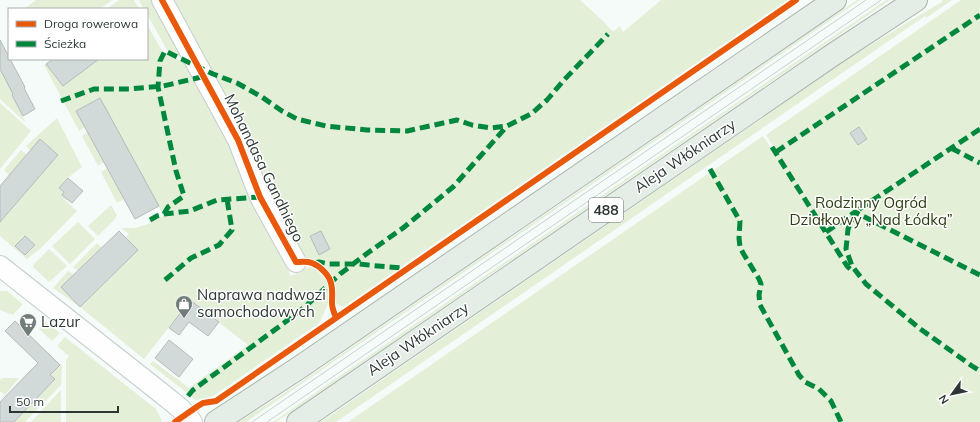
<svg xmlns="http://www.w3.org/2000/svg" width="980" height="422" font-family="Mulish,sans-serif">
<rect width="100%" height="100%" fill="#f5fbf9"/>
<path fill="#e3efd7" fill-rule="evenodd" d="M36,0h76l-12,9h-76z
M119,0h15l5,9h-32z
M139,0h14l32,59 -18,-9 -20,-36v-5h-3z
M171,0h409l24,22 7,8 3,1 6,-5 3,6 38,-32h126l-444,307 -8,-4 -1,-1c2,-16 -1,-30 -16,-39 -4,-2 -8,-3 -11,-5 -5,-4 -8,-13 -11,-18 -43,-80 -84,-160 -125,-240zM320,231l10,18 -11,5 -9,-18z
M857,0h3l-614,422h-7l53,-34z
M886,0h4l-614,422h-3z
M942,0h10l-26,18 -1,-2 -589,406h-15l524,-361 58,-36 39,-23z
M961,0h19v422h-632l415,-286 8,12 2,-2 -7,-11z
M147,24l15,27 24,13 37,65 23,59 45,88 19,-10c5,1 8,4 11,7 15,15 7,34 -2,50l-106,73 -17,4 -46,-36 3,-3 36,27 59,-43 -58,-45 -46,59 -64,-52 -27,-19 15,-17 6,4 -13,12 19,20 58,-57 -12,-13 3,-3 -8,-6h14l13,-4 15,-8 -4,-9 -59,-109 -24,13 9,16 -6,4 -35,-66 2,-1 17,22 36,-27h48z
M0,69l13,25 -1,1 14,28 -26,-24z
M0,103l31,28 -31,38z
M57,118l25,49 -13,10 -10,11 5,4 -2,3 5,4 -1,2 11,10 -37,38 -13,10 -27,-23v-14l58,-67 -18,-16 -9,12 -5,-5zM24,236l11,9 -10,10 -10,-9z
M88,132l16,30 -6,4 -16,-30z
M21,150l6,5 -18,20 -5,-5z
M107,168l17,31 -7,4 -16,-31z
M111,205l6,10 -3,5 -16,16 -10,-10z
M78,222l17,17 -25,25 -18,-18z
M97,243l5,5 -24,23 -5,-4z
M49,249l18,17 -18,16 -16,-15 1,-3z
M0,291h7l16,13 -10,11 -13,-5z
M45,321l15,12 -8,8 -13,-12z
M65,337l91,72 6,12 -1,1h-95v-62l3,-4 -12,-10z
M62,363l-1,22 -36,37h-11l41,-43 -5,-4z
M2,378h17l-14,17 -5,-4v-11z
M61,390v32h-30l26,-28z"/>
<path fill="#d1d9d9" stroke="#b4bcbb" d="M0,40l9,17v2h1l15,28 -1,1 11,21 -12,7 -11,-21 1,-1 -13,-25z
M53,59h46l-36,27 -17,-22z
M100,98l59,108 -24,13 -59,-108z
M859,127l8,12 -9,6 -8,-12z
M40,139l18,16 -58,67v-36z
M68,178l15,13 -11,12 -10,-8 2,-3 -5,-4z
M119,231l19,19 -58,57 -19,-20z
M321,231l9,18 -11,6 -9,-19z
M25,236l10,9 -10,10 -10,-9z
M190,300l29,22 -11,14 -19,-14 -10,13 -10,-7z
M15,321l45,44 -10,10 5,4 -41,43h-14v-20l38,-39 -33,-32z
M169,340l24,19 -14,18 -24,-19z"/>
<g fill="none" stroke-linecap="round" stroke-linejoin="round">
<defs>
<path id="minor" d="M162,0l76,140 22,57 36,65
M0,266l160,126 21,17 11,13"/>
<path id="major" d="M216,422l84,-55 535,-367
M298,422l536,-368 82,-54"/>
</defs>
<use href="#minor" stroke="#c6cecc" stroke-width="22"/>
<use href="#major" stroke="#a8b6ad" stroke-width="24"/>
<use href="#minor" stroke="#fefefe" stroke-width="20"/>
<use href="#major" stroke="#e5ede7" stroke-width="22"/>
<path stroke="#cdd0ce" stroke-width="1" d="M252,422l614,-422
M267,422l614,-422"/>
<path stroke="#00873e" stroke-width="5" stroke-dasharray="10 5" stroke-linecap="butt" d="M61,101l33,-12h35l34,-3 43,-10
M980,129l-125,83 -7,17 -2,20 6,17 14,18 53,44 53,38 8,5
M772,147l75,119 4,4
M951,148l29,15
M776,152l204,-137
M710,169l30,52 -1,17 1,9 3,6 16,26 2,5 -2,11 1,10 39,70 6,7 14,7 12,12 10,21
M164,214l4,-7 16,-11 -8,-25 -18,-84 2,-26 5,-10 48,23 24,9 25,14 20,14 15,8 29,7 41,4 40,1 50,-11 15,5 19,3 16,-2
M150,220l7,-4 7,-2 26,-3 27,-11 43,-3
M826,232l29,-20 125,63
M315,263l4,-1 10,2h30l19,2 24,2
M165,280l26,-22 28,-13 13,-15 -5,-31
M188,396l5,-6 91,-67 23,-18 33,-31 29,-22 34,-24 50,-41 54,-61 24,-12 16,-14 17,-20 44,-46"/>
<defs>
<path id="cycleway" d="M162,0l76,140 22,57 36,65c5,0 11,-1 16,1 8,3 17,12 19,20 2,7 1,13 1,20 0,5 2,10 4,15
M175,422l23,-16 5,-3 13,-2 580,-401"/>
</defs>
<use href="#cycleway" stroke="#fff" stroke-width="8"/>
<use href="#cycleway" stroke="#e8590c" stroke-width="6"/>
</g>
<defs>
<symbol id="shop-pin" viewBox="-11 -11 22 30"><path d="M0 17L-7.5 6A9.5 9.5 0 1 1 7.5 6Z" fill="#727c79" stroke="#fff"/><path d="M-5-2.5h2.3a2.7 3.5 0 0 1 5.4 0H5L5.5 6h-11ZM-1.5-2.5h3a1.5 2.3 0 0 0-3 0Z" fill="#fff"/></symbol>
<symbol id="supermarket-pin" viewBox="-11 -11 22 30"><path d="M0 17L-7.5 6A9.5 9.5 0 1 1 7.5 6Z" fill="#727c79" stroke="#fff"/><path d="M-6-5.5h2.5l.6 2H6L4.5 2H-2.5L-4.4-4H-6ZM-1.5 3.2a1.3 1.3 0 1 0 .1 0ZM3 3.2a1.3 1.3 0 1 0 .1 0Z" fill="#fff"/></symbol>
</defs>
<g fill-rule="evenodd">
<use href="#shop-pin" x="174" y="294" width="20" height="27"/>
<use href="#supermarket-pin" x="18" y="312" width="20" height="27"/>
</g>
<g text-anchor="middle" stroke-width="3" stroke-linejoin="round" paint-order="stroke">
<rect fill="#fff" stroke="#6b7371" stroke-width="1" x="589" y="198" width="34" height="24" rx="3"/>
<g font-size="14" font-weight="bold" fill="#2c3734">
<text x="606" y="215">488</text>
</g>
<g font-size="15" fill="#2c3734" stroke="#fff">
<text transform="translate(685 156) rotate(-34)" y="5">Aleja Włókniarzy</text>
<text transform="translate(264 168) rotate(64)" y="5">Mohandasa Gandhiego</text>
<text transform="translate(418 339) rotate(-34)" y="5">Aleja Włókniarzy</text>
</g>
<g font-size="15" fill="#2e3c11" stroke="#fff">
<text x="871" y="208">Rodzinny Ogród<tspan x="871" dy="17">Działkowy „Nad Łódką”</tspan></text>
</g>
<g font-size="15" fill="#2c3734" stroke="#fff" text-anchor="start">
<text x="197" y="300">Naprawa nadwozi<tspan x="197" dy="17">samochodowych</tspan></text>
<text x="41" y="327">Lazur</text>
</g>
</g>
<rect x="8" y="8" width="140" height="52" fill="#ffffff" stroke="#abafae"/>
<rect x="16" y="21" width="20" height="6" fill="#e8590c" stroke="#abafae"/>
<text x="44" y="28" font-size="12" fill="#2c3734">Droga rowerowa</text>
<rect x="16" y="41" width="20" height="6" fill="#00873e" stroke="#abafae"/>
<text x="44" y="48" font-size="12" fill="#2c3734">Ścieżka</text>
<g transform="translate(952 394) rotate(237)" stroke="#ffffff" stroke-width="3" paint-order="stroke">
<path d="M0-3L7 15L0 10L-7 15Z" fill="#2c3734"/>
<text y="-6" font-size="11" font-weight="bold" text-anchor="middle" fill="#2c3734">N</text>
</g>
<path d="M10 406v6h108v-6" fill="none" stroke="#2c3734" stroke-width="2"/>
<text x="16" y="406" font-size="12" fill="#2c3734" stroke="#ffffff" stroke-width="3" paint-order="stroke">50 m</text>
</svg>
